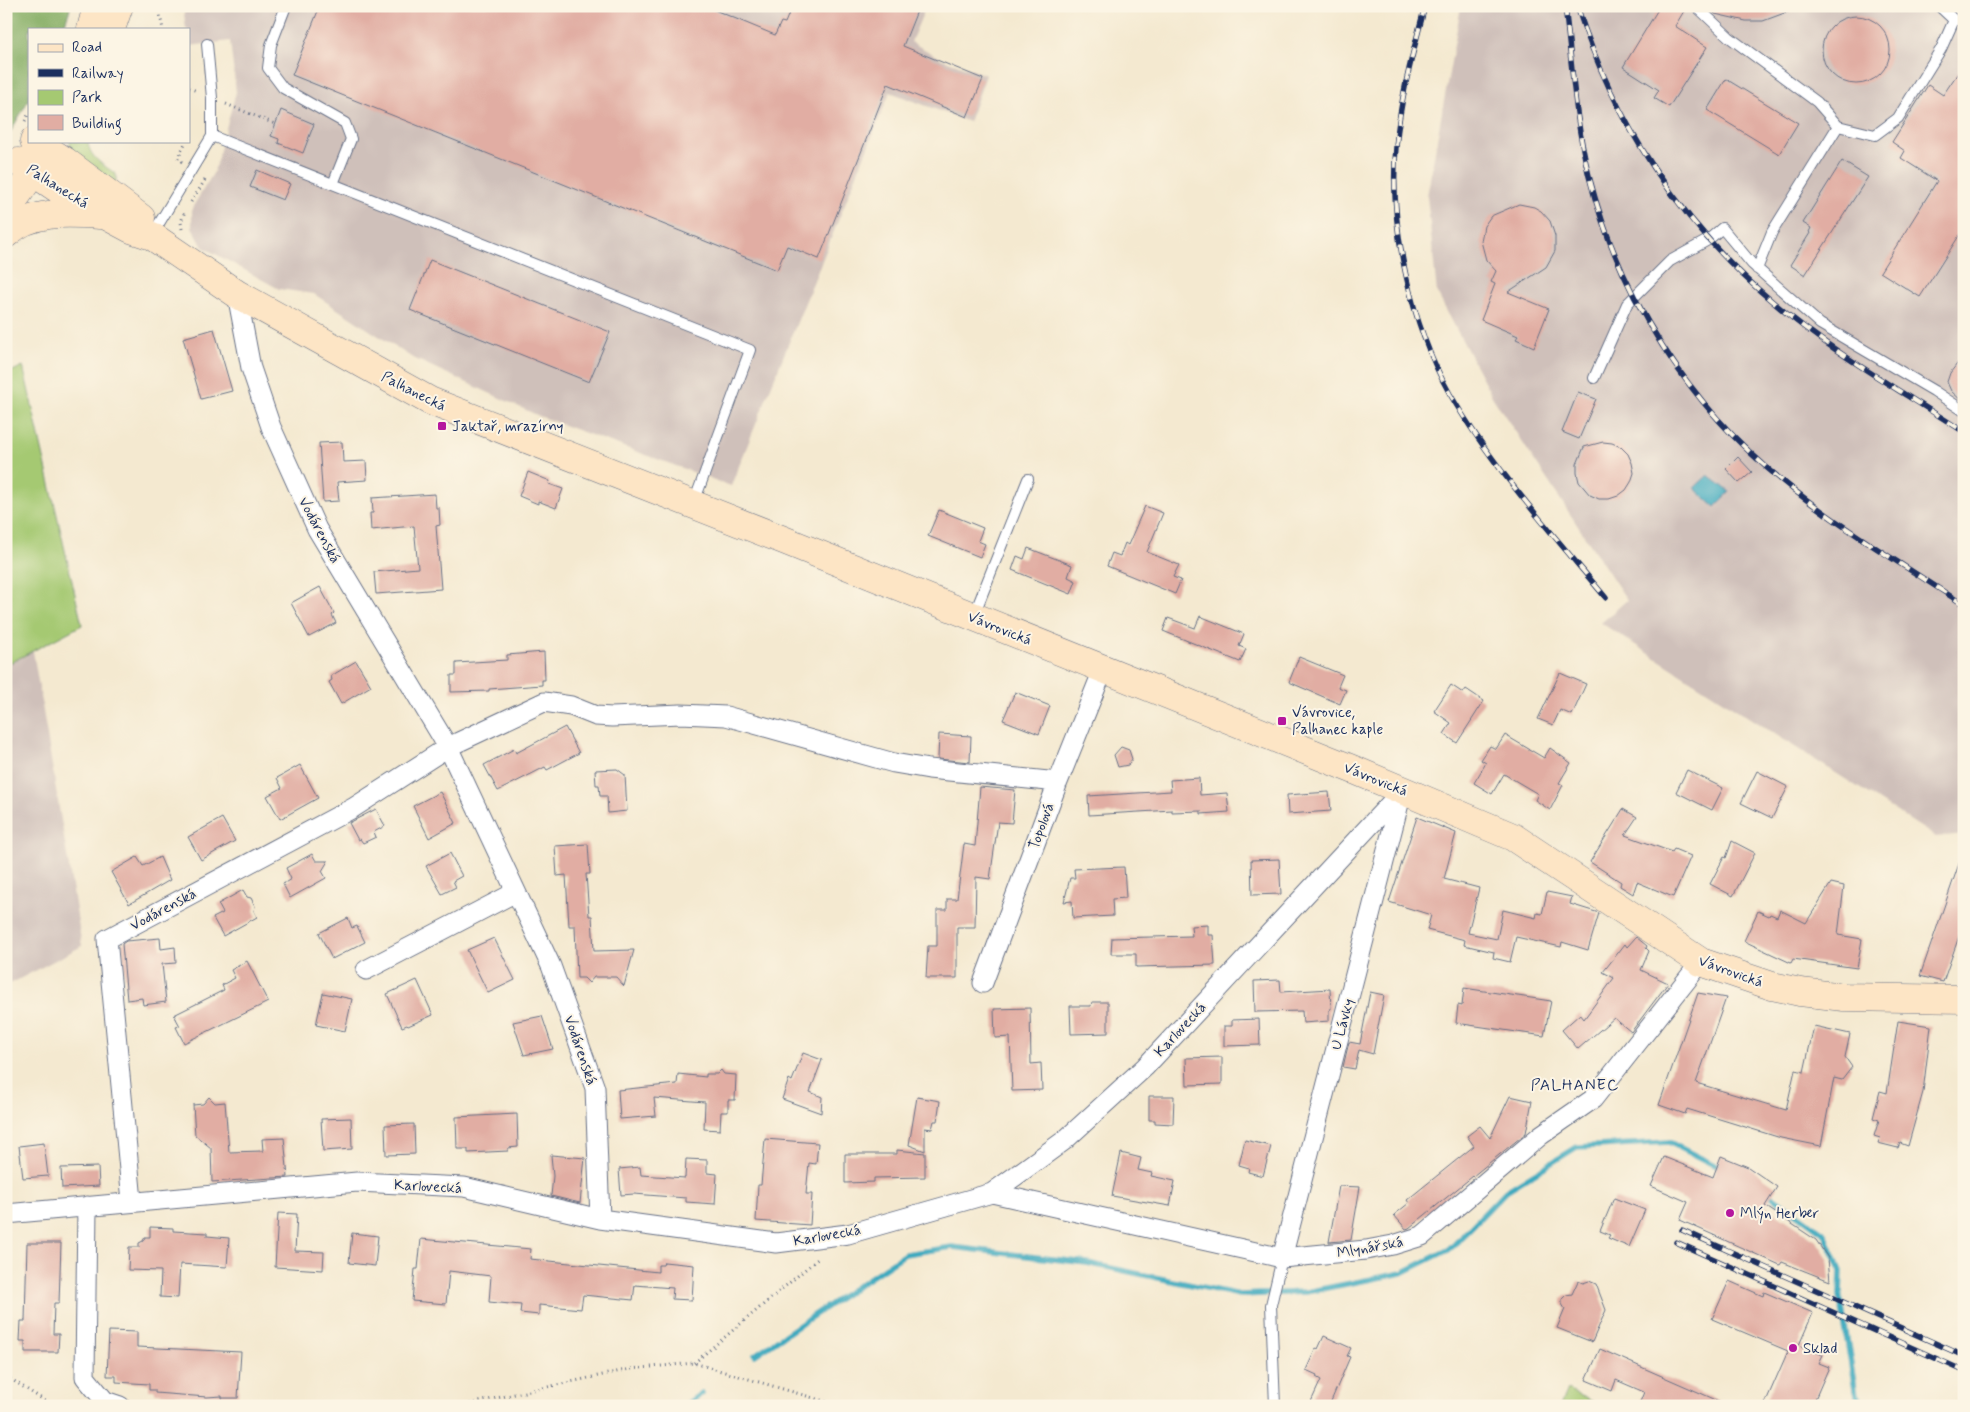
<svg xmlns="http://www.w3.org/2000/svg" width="1970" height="1412" font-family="Mynerve,sans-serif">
<rect width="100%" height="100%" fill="#fcf5e5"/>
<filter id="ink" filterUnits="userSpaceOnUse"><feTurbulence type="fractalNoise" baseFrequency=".02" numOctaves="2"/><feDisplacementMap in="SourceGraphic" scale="10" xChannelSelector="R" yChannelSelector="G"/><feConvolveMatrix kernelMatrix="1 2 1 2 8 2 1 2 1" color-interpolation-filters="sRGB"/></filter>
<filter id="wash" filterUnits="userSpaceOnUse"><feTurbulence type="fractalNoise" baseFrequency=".0096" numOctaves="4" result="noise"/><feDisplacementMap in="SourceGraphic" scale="20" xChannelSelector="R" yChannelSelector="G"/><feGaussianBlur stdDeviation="1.12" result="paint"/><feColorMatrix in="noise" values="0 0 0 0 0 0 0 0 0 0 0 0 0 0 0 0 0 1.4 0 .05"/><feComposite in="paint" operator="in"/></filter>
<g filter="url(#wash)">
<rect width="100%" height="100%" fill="#f4e9d0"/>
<path fill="#cfc0ba" d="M183,6h743l-15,36 31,17 44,16 -17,47 -79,-30 -159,394 -192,-70 -128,-59 -97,-63 -35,-5 -76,-42 -11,-20v-19l22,-36 22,-80 -6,-51 -41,5v-17h-3z
M1461,6h503v828l-28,3 -335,-214 26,-23 -134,-202 -56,-105 -10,-97z
M33,651l49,295 -76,40v-321z"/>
<path fill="#a5c972" stroke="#607c68" d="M70,141h18c0,16 17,25 28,33v8l-6,5c-13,-12 -41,-26 -40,-46z
M23,366l59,259 -72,38 -4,-7v-282z
M1567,1390l36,16h-43z"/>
<path fill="#84ad64" stroke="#506e61" d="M6,6h65l-8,23h-34v70l-23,41z"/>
<path fill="#40aabf" stroke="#2e6c8e" d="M1708,475l22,17 -15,15 -21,-19z"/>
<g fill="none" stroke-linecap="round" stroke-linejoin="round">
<path stroke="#40aabf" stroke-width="5.5" d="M1766,1192l59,42 16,37 -1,24 16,101 9,10
M755,1355l150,-101 47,-7 135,16 153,32 66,-3 96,-19 48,-24 56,-58 71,-44 92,-5 53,27
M684,1406l18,-13"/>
</g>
<g id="blocks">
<path fill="#e1ada3" d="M320,6h385l70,29 6,-13 4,1 7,-17h127l-16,40 80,33 -16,38 -79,-33 -69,175 -32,-13 -10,24 -485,-195z
M1660,6h27l-12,20 32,21 -38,60 -15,-9 5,-8 -36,-23z
M1708,6h90v2l-35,13h-17l-31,-7z
M1822 50a34 34 0 1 1 68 0a34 34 0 1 1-68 0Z
M1964,64v164l-44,69 -40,-25 57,-91 -36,-23 4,-7 -13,-9 36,-57 15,10z
M1726,79l72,44 -19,31 -72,-44z
M281,110l33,14 -11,29 -25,-10 1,-4 -8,-3z
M1842,161l26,16 -63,98 -15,-10 20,-32 -1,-1 2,-4 -8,-5z
M257,170l33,14 -7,16 -33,-13z
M1519,204l15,3 7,4 9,10 5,15v15l-9,16 -38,25 41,17 -15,38 -18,-8 2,-3 -37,-16 14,-36 -4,-2 5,-11 -10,-11 -5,-19 3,-15 7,-10z
M430,260l180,72 -21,50 -179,-72z
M214,329l18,62 -31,8 -18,-61z
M1964,355v48l-13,-12 -4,-9 3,-9z
M1578,392l18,7 -17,40 -17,-7z
M342,442l1,20 23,-1 1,19 -30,2 2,19 -16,1 -4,-59z
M1603,442l9,1 9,4 7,7 4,9 2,10 -3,9 -5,8 -8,6 -9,3h-10l-9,-4 -11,-13 -2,-9v-9l7,-17z
M1738,457l14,15 -13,11 -13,-14z
M528,472l22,9 -1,3 14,5 -7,19 -18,-7v3l-19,-8z
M435,494l1,14h3l1,17 -4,1 5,63 -65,5 -2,-22 44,-4 -4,-42 -43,4 -1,-17h3l-1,-15z
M1145,506l18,7 -16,39 32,13 -6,12 8,3 -6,14 -68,-28 5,-13 8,3 5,-13 3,2z
M939,510l44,18 -5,13 7,3 -5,13 -52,-21z
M1028,548l44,17 -4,12 8,4 -5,13 -59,-24 5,-14 7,3z
M320,587l14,26 -2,2 4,8 -27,14 -18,-34z
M1200,616l44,18 -5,12 7,3 -6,13 -77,-31 5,-13 27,10z
M544,652l1,28h-3v5l-53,4v2l-38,1v-17h5v-12l51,-3v-5z
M1299,657l44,18 -5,12 8,3 -6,14 -51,-22z
M356,661l15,25 -30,18 -12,-22 3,-2 -1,-4z
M1560,673l26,11 -14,31 -12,-5 -7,15 -15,-6z
M1451,685l12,8 3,-4 18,12 -27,42 -13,-9 7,-11 -17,-12z
M1015,692l35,14 -11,28 -36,-14z
M565,727l14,26 -32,17 -2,-3 -47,24 -14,-26 30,-16 2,4z
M939,734l32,2 -1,26 -32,-3z
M1505,735l39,23 6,-10 21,15 -12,20 4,2 -13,25 -15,-10 3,-6 -34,-20 -12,20 -18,-11 12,-20 -5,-3 9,-14 6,3z
M1121,747l8,3 3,9 -4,6 -10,2 -4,-12z
M300,765l18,33 -38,21 -13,-23 15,-8 -5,-10z
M617,769l8,6 2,36 -19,2 -1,-17h-7l-1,-11h-3l-1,-15z
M1687,770l36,18 -11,22 -36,-18z
M1757,771l31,16 -16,31 -31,-15z
M1199,778l1,17 27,-2 2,19 -28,2v-3l-29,1v-2l-83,5 -1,-19 83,-5 -1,-11z
M980,787l35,3 -3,33 -14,-1 -8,57 -14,-2 -1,50h-18v51h-31l2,-32h9v-36h10v-11h10l7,-55 11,2z
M440,792l16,31 -27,15 -16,-32z
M1329,792l2,19 -43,3 -1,-19z
M376,809l9,17 -11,6 2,5 -13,6 -3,-4 -2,1 -9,-17z
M1623,809l14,8 -12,18 47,17 2,-3 17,7 -18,41 -36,-15 -4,12 -13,-8 1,-4 -31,-20z
M1417,817l39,16 -12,46 35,9 -11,45 29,6 6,-29 33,8 1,-5 5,1 5,-22 25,5 -2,7 29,9 -11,37 -26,-8 -1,5 -45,-10 -6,25 -17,-4 1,-6 -30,-7 1,-5 -38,-10 4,-15 -42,-13z
M222,818l13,23 -34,19 -13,-23z
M1732,841l23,12 -22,43 -23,-12 14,-27 2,1z
M588,844l2,30h-4l3,42h3l2,35 40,-1 -10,36 -8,-9h-22l-5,6 -5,-5h-7l-2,-52h-6l-3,-51 -9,1 -2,-30z
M450,853l12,23 -9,5 3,6 -14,7 -16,-28z
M312,854l4,7h12l-6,10 4,7 -36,20 -7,-14 8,-5 -5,-11z
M137,857l6,9 17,-9 10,23 -41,24 -18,-32z
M1961,858h3v64l-21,60 -23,-6z
M1279,859l2,35 -29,1 -1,-35z
M1124,867l2,31 -14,1 1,17 -40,2 -1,-17 -8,1 6,-24h5l-1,-9z
M1831,883l13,3 -6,49 24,4 -5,29 -64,-9 -2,4 -47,-22 14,-30 11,5 1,-2 7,3 3,-7 26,13z
M243,890l4,7 4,1 4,8 -1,5 3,6 -34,19 -10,-18 10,-5 -5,-9z
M348,918l4,10 5,-2 8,16 -33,17 -13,-26z
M1208,925v10h5l2,30 -79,2v-13h-25l1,-16 80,-2 -1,-10z
M1636,937l11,9 -1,2 3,3 -8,19 27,13 -37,49 -17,-14 -36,31 -16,-19 18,-16 4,5 30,-41 -11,-6 22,-28 2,3z
M160,938l1,11 14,-2 1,16 -14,1 4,38 -23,3 -1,-7 -15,2 -5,-56 4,-3z
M494,938l21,42 -27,13 -21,-43z
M247,961l21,41 -84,41 -8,-16 4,-1 -6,-11 50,-25 -2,-5 13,-7 -4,-8z
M417,980l16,35 -25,11 -1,-1 -5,2 -15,-33z
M1280,980l1,12 49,-3 1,20 -2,1v11l-26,2 -1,-12 -47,1 -1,-31z
M1464,988l87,13 -7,35 -88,-13 2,-18 4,1z
M1370,992l14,3 -11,59 -14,-4 -4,19 -12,-2 6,-25 11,2z
M323,993l29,6 -7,32 -29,-6z
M1698,993l28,5 -30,85 90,27 9,-40 9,2 10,-46 36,8 -5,23 7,10 -10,13 -8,-2 -13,68 -40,-8 -94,-29 -2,5 -26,-9z
M1092,1002h16v31l-37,1 -1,-28h21z
M1030,1008l1,56 10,-1 1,27 -30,1 -2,-54 -15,1 -1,-29z
M542,1016l11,33 -29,6 -11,-33z
M1259,1019l1,26 -36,1v-20h8v-6z
M1898,1021l33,5 -8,66 -15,54 -8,-3 -2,5 -20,-5 2,-5 -6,-2 5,-16 -6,-2 7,-27 7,2z
M803,1053l19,7 -12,32 12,5 -1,16 -39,-14 7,-20 3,2z
M1222,1057v27l-35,1 -1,-27z
M721,1070l3,4 12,1 -1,25h-7v12h-7l-1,18 -16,-1 1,-27 -51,-4 2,18 -36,3 -2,-29 59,-6 1,-10 28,3v-3h11z
M1149,1096h25l-1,28 -18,-1v-3h-6z
M1510,1096l22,5 -6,32 -117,95 -3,1 -12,-14 15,-12 -2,-3 67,-54 -7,-10 13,-10 10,12z
M209,1097l6,6 10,-1 4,50 34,-1 -1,-12 22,-1 4,39 -76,5 -1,-34 -16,-13 -2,-30 10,-1z
M917,1097l23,4 -3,20h-3l-2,8 -7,-1v23l-16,-6z
M517,1114l1,33 -10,1v3l-40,2v-4h-11l-1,-32z
M351,1118l1,31 -29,2 -2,-32z
M414,1124l1,30 -29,1 -1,-30z
M765,1139l53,4 -2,21 -7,-1 -3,31h6l-2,31 -54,-4 2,-36h3z
M1245,1140l26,6 -8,30 -15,-4 1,-4 -10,-3z
M44,1143l4,33 -25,2 -4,-32z
M897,1150l28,3v24l-51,1v4l-29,1v-29h52z
M1121,1153l20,5 -3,12 14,3 -1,3 24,5 -5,25 -58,-10z
M551,1155l34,3 -5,45 -29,-7 2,-20z
M1721,1156l27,11 29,20 -12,19 51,34 12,18 2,23 -48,-19 -2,3 -100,-45 8,-18 -37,-16 13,-29 49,20z
M686,1159l21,1v13l10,1 -2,30 -29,-2v-4l-52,-4 -13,1 -2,-26 21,-2 1,8 44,3z
M98,1167l1,19 -37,2 -1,-20z
M1339,1186l21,1 -9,53 -22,2z
M1614,1198l31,12 -16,37 -21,-9 2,-3 -10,-4z
M278,1213l19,1 -2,37 29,1 -1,18 -48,-3z
M150,1227l23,1v3l34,2v3l22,2 -2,29 -47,-3 -2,34 -18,-1 1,-26 -33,-1 1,-23h10v-4l4,-2 2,-4h5z
M352,1233l26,3 -3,30 -26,-3z
M421,1239l110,10 -1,10 128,13v-7h5l1,-3 30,3 -2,35 -20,-1 1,-11 -38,-3 -2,15 -50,-5 -2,14 -42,-4v10l-19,-2 1,-8 -32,-3 2,-26 -42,-5 -3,33 -34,-3 3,-32h3z
M27,1243h34l-2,60h-5l-1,31h6l-1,18h-33v-11h-5l1,-20h4z
M1578,1281l5,2 6,-2 7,3 10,26 -14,32 -35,-14 8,-19 -3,-5v-5l4,-4 6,-1z
M1729,1281l34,15 1,-4 49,21 -14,32 24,10 -4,8 10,4 -17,39h-48l24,-55 -76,-32z
M109,1331l28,1v15l104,5 -3,46h-16v-2l-15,1 -52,-4v-3h-6v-6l-33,-2v-6h-9z
M1324,1336l27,12 -4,8 3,1 -21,49h-20l12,-26 -5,-3 1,-2 -11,-5 10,-22 2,1z
M1600,1349l130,57h-82l-8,-4 4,-10 -28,-12 -4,11 -26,-11z"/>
</g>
</g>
<g filter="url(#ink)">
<use href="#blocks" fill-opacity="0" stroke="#677086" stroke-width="1"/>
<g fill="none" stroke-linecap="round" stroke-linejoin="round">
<defs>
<path id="lane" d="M286,6l-15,39 -3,23 15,20 62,35 6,16 -18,45
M1696,6l33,31 88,65 21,24 37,9 23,-17 43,-69 13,-29 -15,-14
M212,136l538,214 -57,155
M152,235l60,-99v-38l-5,-54
M1757,269l15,-37 66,-106
M1594,378l33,-74 43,-43 38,-21 14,-12 30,36 68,60 114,67 30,20
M974,615l54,-136
M1275,1406l-4,-101 11,-47"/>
<path id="street" d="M237,294l14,74 20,59 46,102 131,218 103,219 44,122 5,131
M366,970l150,-78
M983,983l75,-201 45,-112
M992,1193l290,65 84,-8 27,-5 29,-9 119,-101 52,-36 108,-137
M132,1201l-25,-262 246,-131 95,-61 96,-45 27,4 25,10 16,1 69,-3 45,2 168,47 35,6 129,13
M87,1206l-2,171 20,24 15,5
M6,1214l351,-32 107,5 136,32 176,24 72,-9 144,-41 73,-53 80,-73 258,-277
M1282,1258l120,-466"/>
<path id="secondary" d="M91,29l6,-23
M111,29l8,-23
M34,141l31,20 76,57
M18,162l40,27 26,15 47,25 21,7 85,58 193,107 351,138 571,230 161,68 188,125 71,24 28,6 44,5 120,2
M6,211l38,-54
M6,234c25,-24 62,-21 93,-19"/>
</defs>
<use href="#lane" stroke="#677086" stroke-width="12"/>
<use href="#street" stroke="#677086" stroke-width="21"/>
<use href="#secondary" stroke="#677086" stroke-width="29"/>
<path stroke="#677086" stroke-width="3" stroke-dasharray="1 4" stroke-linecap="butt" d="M158,6l5,23
M189,88l8,3
M226,104l49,20
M25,121l4,-8
M182,162l-4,-3 8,-18
M191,202l14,-22 -3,-2
M182,229l-1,-7 4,-11
M694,1363l126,-106
M6,1376l47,30
M460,1406l170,-37 64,-6 147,43"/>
<use href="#lane" stroke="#fff" stroke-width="10"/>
<use href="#street" stroke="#fff" stroke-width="19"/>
<use href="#secondary" stroke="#fde5c5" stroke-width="28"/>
<defs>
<path id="rail" d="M1425,6c-12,46 -25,93 -29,141 -7,79 15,178 54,247 43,74 102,139 156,204
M1565,6c7,57 10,115 24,170 30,119 99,229 195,306 56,46 120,83 180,123
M1577,6c37,115 103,218 196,296 58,50 127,88 191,130
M1682,1230l282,126
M1676,1242l288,129"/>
</defs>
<use href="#rail" stroke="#1b2f5e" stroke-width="5.5"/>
<use href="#rail" stroke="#fcf5e5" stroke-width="4" stroke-dasharray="11" stroke-linecap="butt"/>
</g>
</g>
<g fill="#b5179e" stroke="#fcf5e5" stroke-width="2">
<rect x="437" y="421" width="10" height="10" rx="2.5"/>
<rect x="1277" y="716" width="10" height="10" rx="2.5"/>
<circle cx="1730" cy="1213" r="5"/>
<circle cx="1793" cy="1348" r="5"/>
</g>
<g text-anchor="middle" stroke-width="4" stroke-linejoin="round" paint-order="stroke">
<g font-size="15" fill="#1b2f5e" stroke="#fcf5e5">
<text transform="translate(58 186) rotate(32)" y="5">Palhanecká</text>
<text transform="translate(414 391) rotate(27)" y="5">Palhanecká</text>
<text transform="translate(320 530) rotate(62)" y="5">Vodárenská</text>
<text transform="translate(1000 628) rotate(22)" y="5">Vávrovická</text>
<text transform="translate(1376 779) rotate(22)" y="5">Vávrovická</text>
<text transform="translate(1041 826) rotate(-70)" y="5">Topolová</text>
<text transform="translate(163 909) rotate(-28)" y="5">Vodárenská</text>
<text transform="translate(1731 971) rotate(20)" y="5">Vávrovická</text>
<text transform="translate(1342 1024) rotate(-75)" y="5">U Lávky</text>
<text transform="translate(1180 1029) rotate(-47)" y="5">Karlovecká</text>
<text transform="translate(581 1050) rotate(71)" y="5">Vodárenská</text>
<text transform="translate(428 1186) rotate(3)" y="5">Karlovecká</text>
<text transform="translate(827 1235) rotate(-10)" y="5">Karlovecká</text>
<text transform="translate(1370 1247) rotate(-10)" y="5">Mlynářská</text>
</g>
<g font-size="15" fill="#1b2f5e" stroke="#fcf5e5" text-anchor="start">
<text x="452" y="431">Jaktař, mrazírny</text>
<text x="1292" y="717">Vávrovice,<tspan x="1292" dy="17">Palhanec kaple</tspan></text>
<text x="1740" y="1218">Mlýn Herber</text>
<text x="1803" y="1353">Sklad</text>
</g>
<g font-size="16" letter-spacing="1" fill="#1b2f5e" stroke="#fcf5e5">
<text x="1575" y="1090">PALHANEC</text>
</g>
</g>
<rect width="1970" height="1412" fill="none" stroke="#fcf5e5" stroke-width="25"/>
<rect x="28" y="28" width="162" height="115" fill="#fcf5e5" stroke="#a2a6af"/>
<rect x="38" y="44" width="25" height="8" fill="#fde5c5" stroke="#a2a6af"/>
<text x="72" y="52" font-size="15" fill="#1b2f5e">Road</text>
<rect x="38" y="69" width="25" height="8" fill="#1b2f5e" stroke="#a2a6af"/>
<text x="72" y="78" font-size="15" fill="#1b2f5e">Railway</text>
<rect x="38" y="90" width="25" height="15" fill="#a5c972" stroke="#a2a6af"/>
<text x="72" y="102" font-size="15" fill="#1b2f5e">Park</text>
<rect x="38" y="115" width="25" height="15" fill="#e1ada3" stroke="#a2a6af"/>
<text x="72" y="128" font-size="15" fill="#1b2f5e">Building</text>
</svg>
